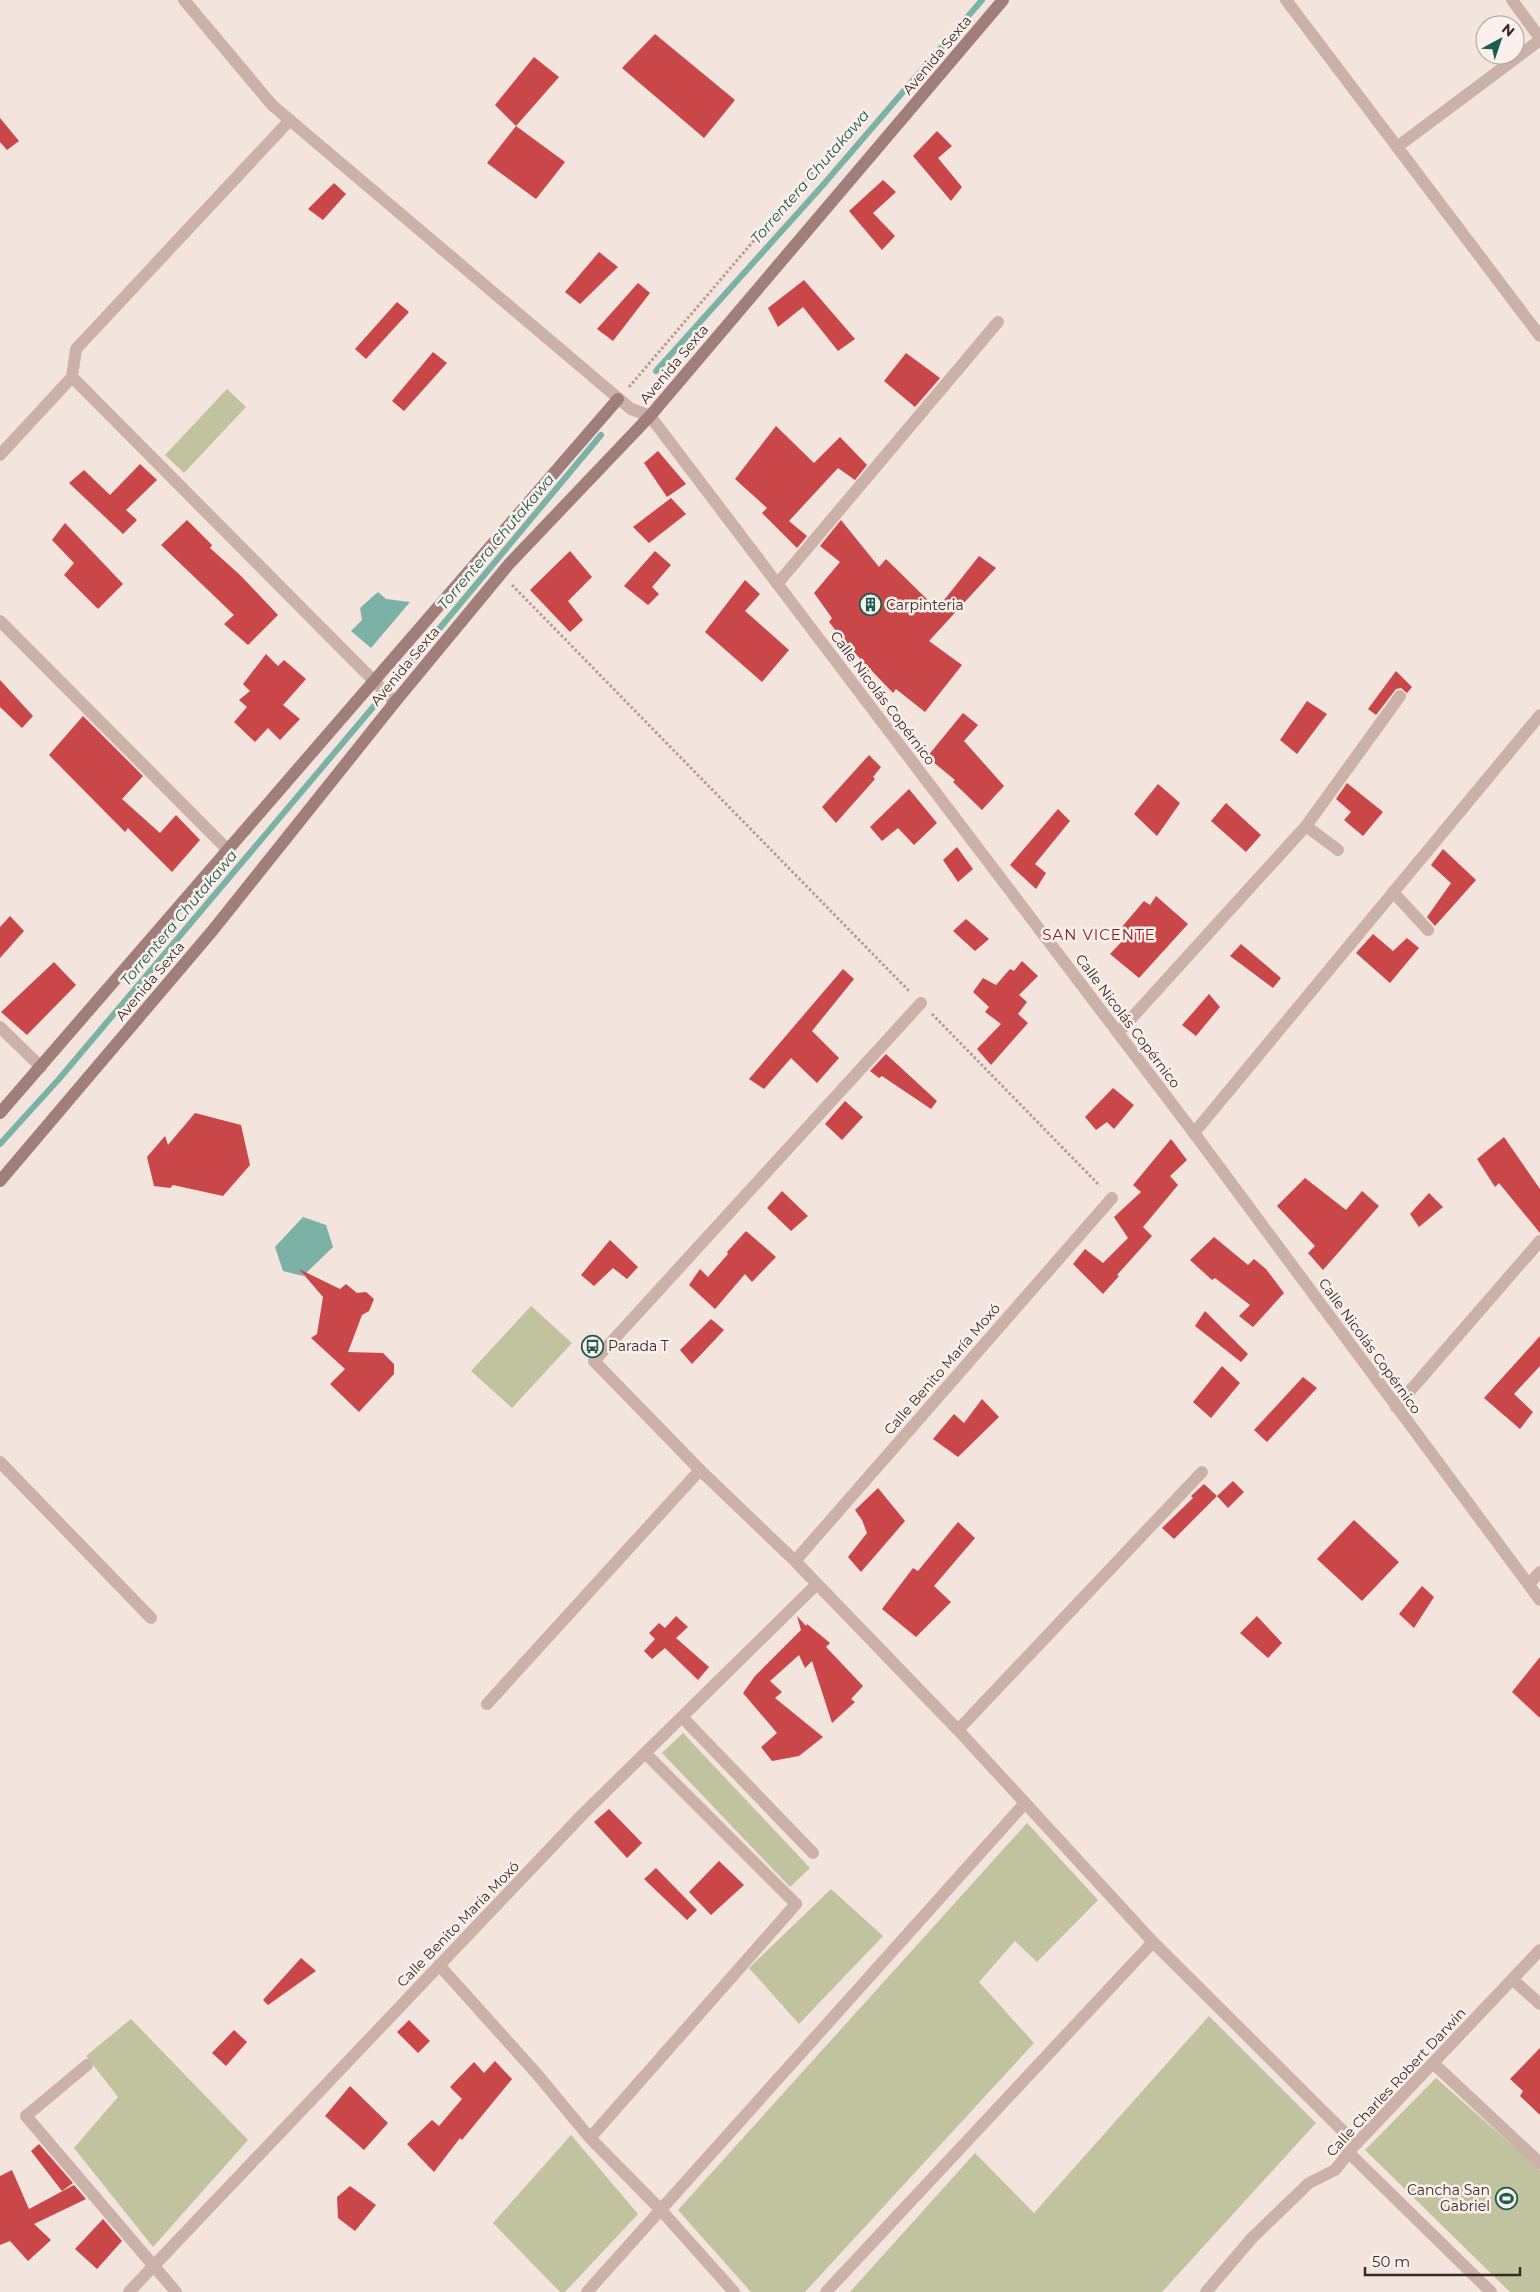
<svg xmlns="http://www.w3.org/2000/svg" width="1540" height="2292" font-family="Montserrat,sans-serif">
<rect width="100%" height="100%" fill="#f3e4de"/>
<path fill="#c0c39d" d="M227,389l19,18 -62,66 -19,-18z
M531,1306l41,37 -60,65 -41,-37z
M683,1733l127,135 -20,19 -128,-134z
M1027,1823l71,77 -61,62 -22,-21 -36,41 55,61 -229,249h-54l-73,-82z
M831,1889l52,47 -84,88 -50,-56z
M1209,2016l107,107 -154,169h-312l125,-139 59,60z
M131,2019l117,121 -95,107 -79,-99 44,-51 -32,-41z
M1436,2078l104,92v122h-30l-145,-142z
M571,2135l67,79 -73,78h-5l-67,-69z"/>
<path fill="#7cb1a6" d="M378,592l8,7 24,3 -39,46 -20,-17 11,-11 -2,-12z
M303,1217l23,8 7,22 -30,29 -20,-5 -8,-24z"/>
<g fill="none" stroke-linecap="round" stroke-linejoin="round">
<path stroke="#7cb1a6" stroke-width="6" d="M656,371l167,-186 159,-185
M409,665l192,-230
M0,1144l59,-65 315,-373"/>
</g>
<path fill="#c94748" d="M655,34l80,66 -31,38 -82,-70z
M534,57l25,20 -43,49 -21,-21z
M0,118l19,23 -12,9 -7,-8z
M516,126l49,36 -29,37 -49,-36z
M937,131l15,15 -14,12 24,29 -11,14 -38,-45z
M883,180l13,12 -23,21 22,23 -13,14 -33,-39z
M334,183l12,11 -23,26 -15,-11z
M599,252l19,15 -38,37 -15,-12z
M804,280l51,59 -17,12 -35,-44 -25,20 -10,-19z
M638,283l12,10 -37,48 -16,-12z
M397,302l12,10 -43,47 -11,-10z
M433,352l14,11 -43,48 -12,-10z
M906,353l34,25 -25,29 -31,-26z
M776,426l38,37 26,-26 27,28 -12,15 -17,-12 -49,53 18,15 -10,12 -35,-35 5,-5 -32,-29z
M658,451l28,33 -19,13 -23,-34z
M140,464l17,16 -31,30 11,10 -14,14 -54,-51 15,-13 26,25z
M671,498l15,16 -37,29 -16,-16z
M187,520l25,25 -2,3 30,27 38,40 -30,30 -24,-21 10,-9 -73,-70z
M841,520l38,47 7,-8 51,50 42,-53 17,12 -67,73 33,24 -37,47 -29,-23 -3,4 -44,-46 -20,-25 3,-4 -18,-25 26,-31 -20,-16z
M65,523l58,61 -25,25 -34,-34 10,-12 -22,-23z
M570,551l22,26 -24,24 15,19 -13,12 -40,-42z
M655,551l16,14 -19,22 7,7 -11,11 -24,-19z
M745,580l15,14 -15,17 44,39 -27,32 -57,-50z
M266,654l12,12 6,-6 22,19 -23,26 17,14 -20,21 -12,-12 -13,14 -21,-20 13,-15 -8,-7 11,-9 -7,-7z
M1396,671l16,16 -5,6 -6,-5 -5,1 -20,26 -8,-6z
M0,680l33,36 -11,12 -22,-21z
M1307,701l20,13 -30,40 -17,-14z
M963,713l15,12 -14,16 40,45 -22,24 -29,-28 2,-2 -28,-23z
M83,716l60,60 -21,23 38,34 16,-18 24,25 -28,32 -44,-44 -3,4 -76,-77z
M869,755l12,12 -8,10 2,2 -39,44 -14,-16z
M1347,783l36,29 -20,24 -19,-16 7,-8 -15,-13z
M1158,784l22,19 -23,33 -23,-22z
M909,789l28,34 -23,22 -16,-17 -16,13 -12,-14z
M1226,803l35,32 -15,17 -35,-31z
M1058,809l12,12 -35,43 11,9 -10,16 -26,-24z
M957,847l16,22 -15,13 -15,-22z
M1443,849l33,31 -41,46 -8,-9 24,-34 -20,-18z
M1156,896l32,28 -49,54 -29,-24 18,-19 -7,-7 23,-27 6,4z
M10,916l14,15 -24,27v-31z
M966,919l23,20 -14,12 -22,-20z
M1373,934l20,17 14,-13 12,10 -29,35 -34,-30z
M1241,944l40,34 -8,10 -43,-32z
M1022,961l16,15 -19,19 8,7 -9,12 10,9 -37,42 -14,-16 24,-25 -16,-12 4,-5 -16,-15 10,-14 13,7 14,-16 4,2z
M54,962l22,23 -49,50 -26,-23z
M843,969l11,10 -42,52 27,27 -22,25 -26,-25 -27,31 -15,-10z
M1209,994l11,13 -24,29 -14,-11z
M886,1054l51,47 -6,8 -49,-33 -3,2 -9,-7z
M1113,1088l21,17 -20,24 -7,-7 -11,8 -11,-13z
M845,1101l18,16 -21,23 -17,-16z
M195,1113l46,12 9,40 -27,31 -50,-11 -3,3 -16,-2 -7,-29 18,-21 3,9z
M1504,1137l36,52v44l-41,-50 -4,4 -18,-28z
M1171,1139l16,21 -17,16 8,9 -35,42 9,9 -35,39 2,1 -16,18 -30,-30 12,-15 18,14 25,-25 -14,-21 27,-25 -8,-7z
M1305,1178l41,32 16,-19 17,15 -56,64 -15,-17 7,-7 -38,-40z
M782,1191l26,25 -17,15 -24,-23z
M1429,1193l14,14 -24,20 -9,-13z
M746,1231l30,26 -24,25 -7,-8 -30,35 -26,-24 11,-16 8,8 20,-23 -1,-2z
M1214,1237l34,28 6,-6 12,10 18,24 -31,34 -14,-11 11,-11 -35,-27 -3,2 -22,-20z
M610,1240l28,27 -11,12 -14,-11 -19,18 -13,-11z
M299,1269l41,20 6,-5 11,9 9,-1 8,7 -5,12 -7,4 -14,37 35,1 11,11v10l-35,38 -29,-28 15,-15 -34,-31 6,-4 6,-37z
M1205,1311l43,43 -7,8 -46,-36z
M711,1319l13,11 -32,34 -12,-14z
M1540,1336v30l-26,28 19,18 -13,17 -36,-31z
M1222,1366l18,17 -29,35 -18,-16z
M1303,1377l14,11 -50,54 -13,-12z
M982,1399l17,18 -41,40 -25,-18 21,-25 10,9z
M1233,1481l11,11 -16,16 -11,-12z
M1204,1484l13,12 -43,43 -12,-11 31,-30 -2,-2z
M878,1488l27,33 -44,51 -13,-15 19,-24 -5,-13 -7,-10z
M1354,1520l45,42 -37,39 -45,-42z
M958,1522l17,16 -41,48 17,16 -35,35 -34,-28 31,-41 5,3z
M1422,1586l12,11 -20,31 -15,-14z
M676,1616l12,11 -12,11 33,29 -11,13 -33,-32 -13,11 -8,-8 11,-12 -6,-6 10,-10 6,5z
M797,1616l9,10 1,-2 23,19 -4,4 37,39 -12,13 4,3 -23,21 -20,-62 -7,7 -6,-13 -29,26 12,11 -7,6 48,39 -24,19 -27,5 -11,-14 16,-14 -34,-40 12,-17 46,-46z
M1257,1616l25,27 -14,15 -28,-25z
M1540,1657v61l-28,-26z
M609,1809l33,34 -15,15 -33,-36z
M719,1861l25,24 -33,30 -22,-23z
M656,1868l41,42 -10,10 -43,-41z
M301,1958l15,13 -48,34 -5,-5z
M409,2020l21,21 -12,12 -21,-21z
M234,2030l13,12 -21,24 -14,-13z
M1540,2048v67l-20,-19 3,-5 -13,-12z
M495,2061l17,18 -50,61 -2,-2 -26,34 -27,-28 25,-24 7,6 23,-27 -12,-12 24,-25 10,11z
M350,2086l38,37 -24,27 -39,-34z
M39,2144l34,39 -11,8 -31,-40z
M12,2170l17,39 45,-24 12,14 -52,25 17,16 -23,21 -18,-20 -10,4v-69z
M350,2186l26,19 -21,26 -17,-13 -1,-21z
M103,2219l19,22 -25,28 -22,-20z"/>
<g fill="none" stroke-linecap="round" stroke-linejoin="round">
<path stroke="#b89a94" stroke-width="3" stroke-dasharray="2.5 2.5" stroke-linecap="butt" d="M629,387l203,-238
M512,585l398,407
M932,1014l168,172"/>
<path stroke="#ccb1a9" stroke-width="12" d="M1286,0l254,336
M1397,147l143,-107
M72,377l303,305
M0,455l72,-78 4,-28 214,-229
M778,583l220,-261
M0,621l229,230
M1306,826l32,24
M1393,892l35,38
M0,1027l41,40
M1118,1033l188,-207 94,-130
M1194,1133l346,-418
M594,1361l327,-358
M0,1462l151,156
M1529,1584l11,-12
M487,1704l213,-234
M682,1717l131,136
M958,1730l244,-258
M439,1965l97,108 54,65 206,-234
M1433,2063l107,100
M26,2116l61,-51
M1206,2292l46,-54 57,-55 26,-13 19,-24"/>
<path stroke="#ccb1a9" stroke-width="12" d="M184,0l88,105 359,304 19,7 544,717 346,467
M1512,0l28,38
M375,682l20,20
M594,1361l106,109 95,91 163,169 195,212 203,202 184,-194
M1396,1407l144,-166
M795,1561l317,-363
M645,1753l151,151
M1513,1980l27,24
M26,2116l150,176
M590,2138l70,71 74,83
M1348,2152l143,140
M129,2292l454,-478 234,-230
M587,2292l438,-489
M826,2292l327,-350"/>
<path stroke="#a07f7b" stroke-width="12" d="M0,1113l618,-714
M0,1181l213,-251 182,-228 114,-138 141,-148 353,-416"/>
</g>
<defs>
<symbol id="building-ring" viewBox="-11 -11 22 22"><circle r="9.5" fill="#fbf0eb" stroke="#1d5c51" stroke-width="1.5"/><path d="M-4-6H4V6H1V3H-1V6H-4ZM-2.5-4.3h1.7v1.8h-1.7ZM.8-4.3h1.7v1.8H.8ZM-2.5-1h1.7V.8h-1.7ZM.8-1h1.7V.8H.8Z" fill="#1d5c51"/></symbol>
<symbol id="bus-ring" viewBox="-11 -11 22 22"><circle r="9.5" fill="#fbf0eb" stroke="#1d5c51" stroke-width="1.5"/><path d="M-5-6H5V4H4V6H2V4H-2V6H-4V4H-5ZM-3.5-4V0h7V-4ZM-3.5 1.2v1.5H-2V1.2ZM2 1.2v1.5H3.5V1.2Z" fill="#1d5c51"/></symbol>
<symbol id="stadium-ring" viewBox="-11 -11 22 22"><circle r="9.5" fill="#fbf0eb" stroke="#1d5c51" stroke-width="1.5"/><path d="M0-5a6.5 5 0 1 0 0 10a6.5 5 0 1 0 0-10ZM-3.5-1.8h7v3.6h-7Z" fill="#1d5c51"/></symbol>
</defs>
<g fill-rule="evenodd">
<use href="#building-ring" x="858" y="592" width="25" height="25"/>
<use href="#bus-ring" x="580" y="1334" width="25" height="25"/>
<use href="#stadium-ring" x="1494" y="2186" width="25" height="25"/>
</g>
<g text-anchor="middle" stroke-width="5" stroke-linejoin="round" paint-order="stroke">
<g font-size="14" fill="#392a29" stroke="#fbf0eb">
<text transform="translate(937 55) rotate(-50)" y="5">Avenida Sexta</text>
<text transform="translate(674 364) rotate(-50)" y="5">Avenida Sexta</text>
<text transform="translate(405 666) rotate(-50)" y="5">Avenida Sexta</text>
<text transform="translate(883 698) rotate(53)" y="5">Calle Nicolás Copérnico</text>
<text transform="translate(150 981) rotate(-50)" y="5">Avenida Sexta</text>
<text transform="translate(1128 1021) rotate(53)" y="5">Calle Nicolás Copérnico</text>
<text transform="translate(1370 1346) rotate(54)" y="5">Calle Nicolás Copérnico</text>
<text transform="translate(942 1369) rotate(-49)" y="5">Calle Benito María Moxó</text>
<text transform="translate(458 1924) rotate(-46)" y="5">Calle Benito María Moxó</text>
<text transform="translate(1396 2082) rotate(-47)" y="5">Calle Charles Robert Darwin</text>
</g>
<g font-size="14" fill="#392a29" stroke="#fbf0eb" text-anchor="start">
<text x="886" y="610">Carpinteria</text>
<text x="608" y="1351">Parada T</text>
<text x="1490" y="2195" text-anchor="end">Cancha San<tspan x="1490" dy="16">Gabriel</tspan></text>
</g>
<g font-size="15" font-style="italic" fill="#1d5c51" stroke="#fbf0eb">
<text transform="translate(810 177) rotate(-49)" y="5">Torrentera Chutakawa</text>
<text transform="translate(496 542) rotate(-50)" y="5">Torrentera Chutakawa</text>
<text transform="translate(179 918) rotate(-50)" y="5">Torrentera Chutakawa</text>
</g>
<g font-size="15" letter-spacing="1" fill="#8b2021" stroke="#fbf0eb">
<text x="1099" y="940">SAN VICENTE</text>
</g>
</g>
<g transform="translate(1500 40) rotate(40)"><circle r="24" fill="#fbf0eb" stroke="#ada19d"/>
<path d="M0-4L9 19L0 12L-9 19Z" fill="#1d5c51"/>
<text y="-8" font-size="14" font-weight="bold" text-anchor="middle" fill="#392a29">N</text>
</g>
<path d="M1365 2267v8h155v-8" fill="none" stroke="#392a29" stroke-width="2.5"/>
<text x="1372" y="2267" font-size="15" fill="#392a29" stroke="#fbf0eb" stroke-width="4" paint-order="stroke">50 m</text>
</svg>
